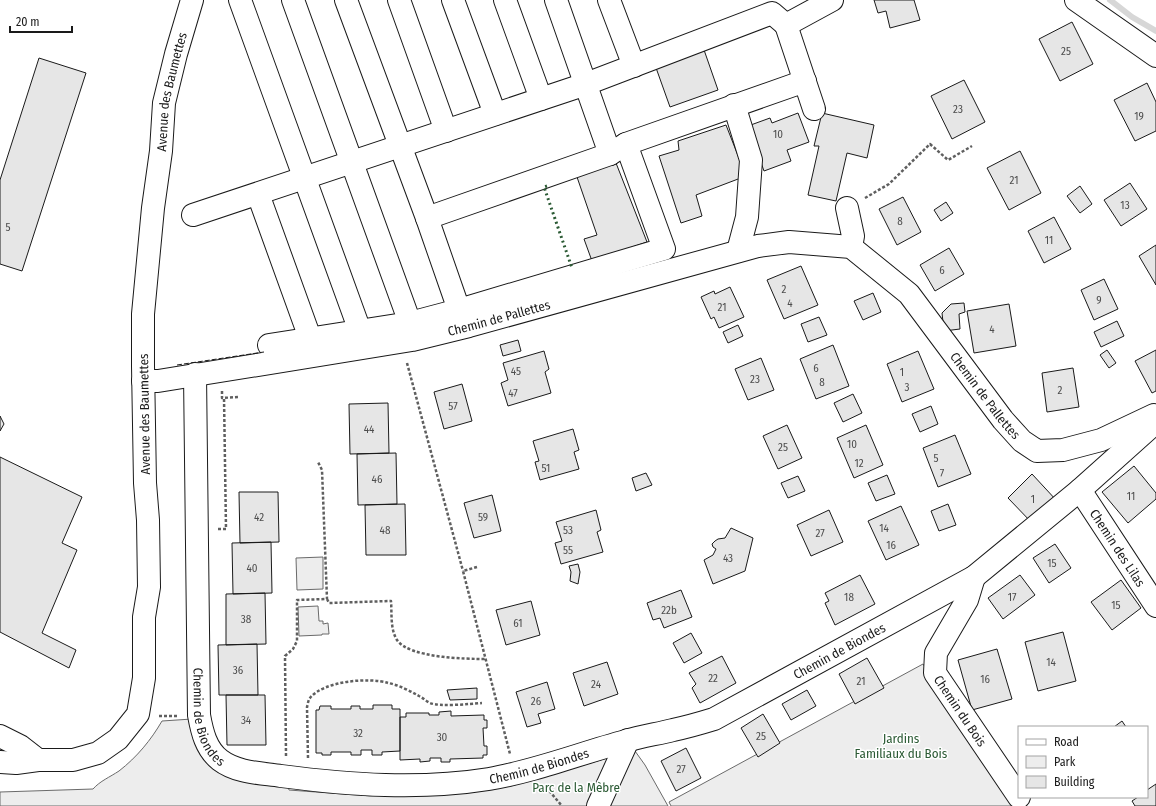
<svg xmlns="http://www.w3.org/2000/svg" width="1156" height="806" font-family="'Fira Sans Condensed',sans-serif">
<rect width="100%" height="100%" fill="#fff"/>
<path fill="#ededed" stroke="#6a6a6a" d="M323,557v32l-26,1 -1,-32z
M318,606l1,15h4v3l5,-1 1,11h-7v1l-23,1 -1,-29z
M923,664l90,142h-342l-2,-4z
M192,719l7,27 89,40 1,4 81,6 62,-2 79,-8 100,-29 -21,49h-590v-14l93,-3c7,-8 17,-12 26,-18 18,-14 32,-31 43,-50z
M635,751l10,14 23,41h-64z"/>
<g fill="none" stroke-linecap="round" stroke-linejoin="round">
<path stroke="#d7d7d7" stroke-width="6" d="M1110,0l22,17 24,14"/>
</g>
<path fill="#e6e6e6" stroke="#1a1a1a" d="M874,0h40l6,20 -30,8 -4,-17 -8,2z
M1072,22l21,42 -33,17 -21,-42z
M703,47l15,43 -48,17 -15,-42z
M39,58l47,15 -64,198 -22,-7v-84z
M964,80l21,42 -33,17 -21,-43z
M1147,83l9,19v29l-21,10 -21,-41z
M798,113l11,29 -22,8 4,11 -27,10 -16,-45 22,-8 2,5z
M822,113l52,12 -7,33 -20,-5 -11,48 -28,-6 11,-49h-5z
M726,125l20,51 -50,19 6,21 -21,7 -22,-67 20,-6 -1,-9z
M1020,151l21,42 -32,17 -22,-42z
M616,163l31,79 -55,19 -8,-22 13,-4 -20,-58z
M1130,183l17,26 -26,17 -17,-26z
M1080,186l12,18 -12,9 -13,-17z
M903,197l18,35 -24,13 -18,-36z
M946,202l7,11 -12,8 -7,-11z
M1054,217l17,32 -27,14 -16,-32z
M1156,245v40l-17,-29z
M949,248l15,26 -29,17 -15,-26z
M801,266l17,39 -34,14 -17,-39z
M1104,279l14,30 -24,11 -13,-30z
M730,287l14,30 -25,11 -5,-11 -3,2 -10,-22 13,-6 1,3z
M873,293l8,19 -18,8 -9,-19z
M964,303l1,9 -6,2 1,15 -16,2 -2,-18 9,-9z
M1009,304l7,42 -42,7 -7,-42z
M819,317l8,18 -19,7 -7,-18z
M1117,321l7,15 -23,11 -7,-15z
M738,325l5,11 -15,7 -5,-11z
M518,340l3,11 -18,5 -3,-11z
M833,345l16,41 -33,13 -16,-40z
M1107,350l9,13 -7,5 -9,-13z
M1156,350v41l-4,2 -17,-32z
M544,351l5,18 -4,3 6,21 -43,13 -7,-23 7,-3 -5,-17z
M918,351l16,38 -32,13 -15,-38z
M761,358l13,32 -26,10 -13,-31z
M1073,368l6,39 -32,5 -5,-39z
M462,384l10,37 -28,8 -10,-37z
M853,394l9,19 -19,9 -9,-19z
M388,403l1,50 -39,1 -1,-50z
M931,406l7,18 -18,8 -8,-18z
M0,416l4,8 -4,7z
M787,425l15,33 -24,11 -15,-33z
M866,425l17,40 -29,13 -17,-40z
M573,429l6,21 -5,2 5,17 -39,11 -5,-18 4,-1 -6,-20z
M955,435l16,39 -33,13 -15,-39z
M396,453l1,51 -39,1 -1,-51z
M0,457l82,40 -20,46 15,7 -35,83 34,17 -7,18 -69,-36z
M1134,466l22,27v6l-28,24 -26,-31z
M646,473l6,12 -16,6 -4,-13z
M1032,474l25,27 -24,23 -25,-26z
M887,475l8,19 -19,7 -8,-18z
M798,476l7,15 -17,7 -7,-15z
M239,492h39l1,50 -39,1z
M492,495l9,36 -27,7 -10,-35z
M405,504l1,51h-40l-1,-50z
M948,504l8,21 -17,6 -8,-20z
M901,506l18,39 -33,15 -18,-39z
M596,510l5,20 -4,2 6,20 -42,12 -6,-21 7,-2 -6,-19z
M829,510l14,32 -32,14 -14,-31z
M731,528l22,10 -8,33 -32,13 -9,-24 9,-5 3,-6 -3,-2 -1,-3 3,-3 3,-2 7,-1z
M271,542l1,51 -39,1 -1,-51z
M1055,544l16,24 -22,15 -16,-25z
M578,564l2,8 -2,12 -8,-3 1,-9 -2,-6z
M860,575l15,29 -40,21 -10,-22 4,-2 -4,-8z
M1020,575l15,20 -32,24 -15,-21z
M1121,580l20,28 -29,22 -21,-28z
M681,590l11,27 -28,11 -4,-10 -7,2 -6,-17z
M265,593l1,51 -40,1v-51z
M531,601l9,34 -34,10 -10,-35z
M1063,632l13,49 -38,10 -13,-49z
M691,633l11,20 -18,10 -11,-20z
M257,644l1,51h-39l-1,-50z
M997,649l15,50 -40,11 -14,-50z
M722,656l14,27 -36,20 -8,-15 4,-4 -7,-11z
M867,658l17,30 -29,16 -16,-30z
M607,662l11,32 -34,12 -11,-33z
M547,682l8,27 -17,5 3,9 -14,4 -11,-35z
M477,688v11l-27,1 -3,-10z
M807,690l9,16 -25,14 -9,-16z
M226,695h39l1,50h-39z
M373,705h19v4h8v42l-18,1v3h-10v-5h-11v5h-10v-3h-20v3h-9v-2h-6v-43h3l1,-4h11v3h20v-3h9v3h13z
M451,711v5l33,-1v5h3v8h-4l1,18h3v9h-4v3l-33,1v3h-9v-4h-11v3l-10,1v-3l-20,1v-43h6v-4h23v2h10v-3z
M763,714l17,29 -22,14 -17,-29z
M1122,721l4,6h-12z
M686,748l15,30 -25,13 -15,-30z
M1156,784v22h-21l-3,-5 6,-4h9v-7z"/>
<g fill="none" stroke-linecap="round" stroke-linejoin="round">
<defs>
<g id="minor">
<path d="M240,0l120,331"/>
<path d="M293,0l117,323"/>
<path d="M346,0l81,218 32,92"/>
<path d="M399,0l47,131"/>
<path d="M453,0l42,114"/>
<path d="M505,0l36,99"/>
<path d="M609,0l25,66"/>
<path d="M1076,0l80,56"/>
<path d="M786,25l28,84"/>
<path d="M786,25l46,-25"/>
<path d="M734,105l17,55 -4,57 -9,34"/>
<path d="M626,144l179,-63"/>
<path d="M258,194l52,144"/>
<path d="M847,208l6,28 -2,11"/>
<path d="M193,215l393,-131 186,-71 14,12"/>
<path d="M427,218l183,-64 -54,-154"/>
<path d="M269,345l141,-22 49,-13 205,-61 -38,-105 -16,10"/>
<path id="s1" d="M195,374l4,341c3,17 7,34 21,45 17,13 41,13 61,16 69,9 139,14 208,3 47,-8 92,-26 137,-38 15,-5 32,-7 47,-11 14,-3 28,-7 41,-11l260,-142 106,-87 76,-68"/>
<path id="s2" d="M143,381h15l254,-41 57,-14 289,-80 31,-4 62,5 58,47 94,126 19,21 15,10 26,-1 38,-10 53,-25"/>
<path id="s3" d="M1080,490l76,116"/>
<path id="s4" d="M974,577l-7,23 -31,53 -1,20 84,124"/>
<path d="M0,736l20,10 18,14"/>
<path id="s5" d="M0,762l16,1 22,-3h35l25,-7 20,-14 20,-25 6,-36v-61l5,-30 -1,-67 -3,-37 -2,-117v-52l10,-106 8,-57 3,-48 12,-49 16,-54"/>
<path d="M598,806l30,-66"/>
</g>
</defs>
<use href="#minor" stroke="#1a1a1a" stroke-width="24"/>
<path stroke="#5f5f5f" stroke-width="2.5" stroke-dasharray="3 2" stroke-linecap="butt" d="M865,198l24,-14 41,-40 18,16 24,-14
M407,363l56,208
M222,391v7l16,-1
M218,529h8l-2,-132
M477,567l-14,4 47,183
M327,599l2,4 62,-2c1,12 -1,28 6,39 12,18 69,19 89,19
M159,716h19
M286,756l-1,-100 8,-7 4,-8v-41l30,-1 -5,-129 -4,-8
M308,758l-1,-51c1,-3 1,-7 3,-9 13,-17 59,-21 78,-15 11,2 22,8 31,13 4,2 7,5 11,7 10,4 39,1 52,0
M546,787l16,19"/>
<use href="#minor" stroke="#fff" stroke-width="22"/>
<path stroke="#2b5a34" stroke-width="3" stroke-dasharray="2 3" stroke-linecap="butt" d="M547,186l-3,1 28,81"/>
<path stroke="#1a1a1a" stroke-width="1" stroke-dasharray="5 2" stroke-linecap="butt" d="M177,365l87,-13"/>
</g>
<g text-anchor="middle" stroke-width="3" stroke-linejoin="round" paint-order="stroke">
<g font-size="11" fill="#4d4d4d">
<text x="1066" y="55">25</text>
<text x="958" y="113">23</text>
<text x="1139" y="120">19</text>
<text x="778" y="138">10</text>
<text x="1014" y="184">21</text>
<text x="1125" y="209">13</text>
<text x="900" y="225">8</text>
<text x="8" y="231">5</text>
<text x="1049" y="244">11</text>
<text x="942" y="274">6</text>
<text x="784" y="293">2</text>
<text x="1099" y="304">9</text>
<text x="790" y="307">4</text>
<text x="722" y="311">21</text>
<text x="992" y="333">4</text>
<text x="816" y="372">6</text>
<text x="516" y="375">45</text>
<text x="902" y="376">1</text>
<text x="755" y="383">23</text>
<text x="822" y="386">8</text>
<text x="907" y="391">3</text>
<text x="1060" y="394">2</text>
<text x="513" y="397">47</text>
<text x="453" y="410">57</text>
<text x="369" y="433">44</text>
<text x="852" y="448">10</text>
<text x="783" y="451">25</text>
<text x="936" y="462">5</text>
<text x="859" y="467">12</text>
<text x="546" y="472">51</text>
<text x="942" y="477">7</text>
<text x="377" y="483">46</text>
<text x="1131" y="500">11</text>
<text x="1033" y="503">1</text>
<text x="259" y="521">42</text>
<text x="483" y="521">59</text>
<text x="884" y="532">14</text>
<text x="385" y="534">48</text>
<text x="568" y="534">53</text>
<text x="820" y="537">27</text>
<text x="891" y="549">16</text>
<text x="568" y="554">55</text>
<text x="728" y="562">43</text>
<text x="1052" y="567">15</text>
<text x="252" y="572">40</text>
<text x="849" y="601">18</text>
<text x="1012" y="601">17</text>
<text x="1116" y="609">15</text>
<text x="669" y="614">22b</text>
<text x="246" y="623">38</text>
<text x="518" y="627">61</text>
<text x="1051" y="666">14</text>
<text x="238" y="674">36</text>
<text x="713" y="682">22</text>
<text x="985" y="683">16</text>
<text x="861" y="685">21</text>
<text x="596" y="688">24</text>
<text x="536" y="705">26</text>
<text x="246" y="724">34</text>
<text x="358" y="737">32</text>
<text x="761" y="740">25</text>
<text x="442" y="741">30</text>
<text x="681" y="773">27</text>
</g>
<g font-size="13" fill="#1a1a1a" stroke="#fff">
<text dy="5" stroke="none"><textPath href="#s5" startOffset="781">Avenue des Baumettes</textPath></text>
<text dy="5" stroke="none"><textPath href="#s2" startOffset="362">Chemin de Pallettes</textPath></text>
<text dy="5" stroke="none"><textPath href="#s2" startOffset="926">Chemin de Pallettes</textPath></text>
<text transform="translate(144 414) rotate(-91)" y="5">Avenue des Baumettes</text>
<text dy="5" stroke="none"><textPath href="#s3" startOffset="69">Chemin des Lilas</textPath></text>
<text dy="5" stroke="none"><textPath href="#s1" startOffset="1040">Chemin de Biondes</textPath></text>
<text dy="5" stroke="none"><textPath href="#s4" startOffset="151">Chemin du Bois</textPath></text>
<text dy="5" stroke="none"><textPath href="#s1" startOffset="345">Chemin de Biondes</textPath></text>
<text dy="5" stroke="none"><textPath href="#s1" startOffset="716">Chemin de Biondes</textPath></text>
</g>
<g font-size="13" fill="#2b5a34" stroke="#fff">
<text x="901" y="743">Jardins<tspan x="901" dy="15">Familiaux du Bois</tspan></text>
<text x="576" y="792">Parc de la Mèbre</text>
</g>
</g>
<rect x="1018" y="726" width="130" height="72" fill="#ffffff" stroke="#a3a3a3"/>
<rect x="1026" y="739" width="20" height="6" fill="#ffffff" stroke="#a3a3a3"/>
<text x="1054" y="746" font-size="12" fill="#1a1a1a">Road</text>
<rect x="1026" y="756" width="20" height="12" fill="#ededed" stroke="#a3a3a3"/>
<text x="1054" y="766" font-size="12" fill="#1a1a1a">Park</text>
<rect x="1026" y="776" width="20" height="12" fill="#e6e6e6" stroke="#a3a3a3"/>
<text x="1054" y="786" font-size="12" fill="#1a1a1a">Building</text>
<path d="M10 26v6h62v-6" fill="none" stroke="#1a1a1a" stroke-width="2"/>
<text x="16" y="26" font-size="12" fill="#1a1a1a" stroke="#ffffff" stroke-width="3" paint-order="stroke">20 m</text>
</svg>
